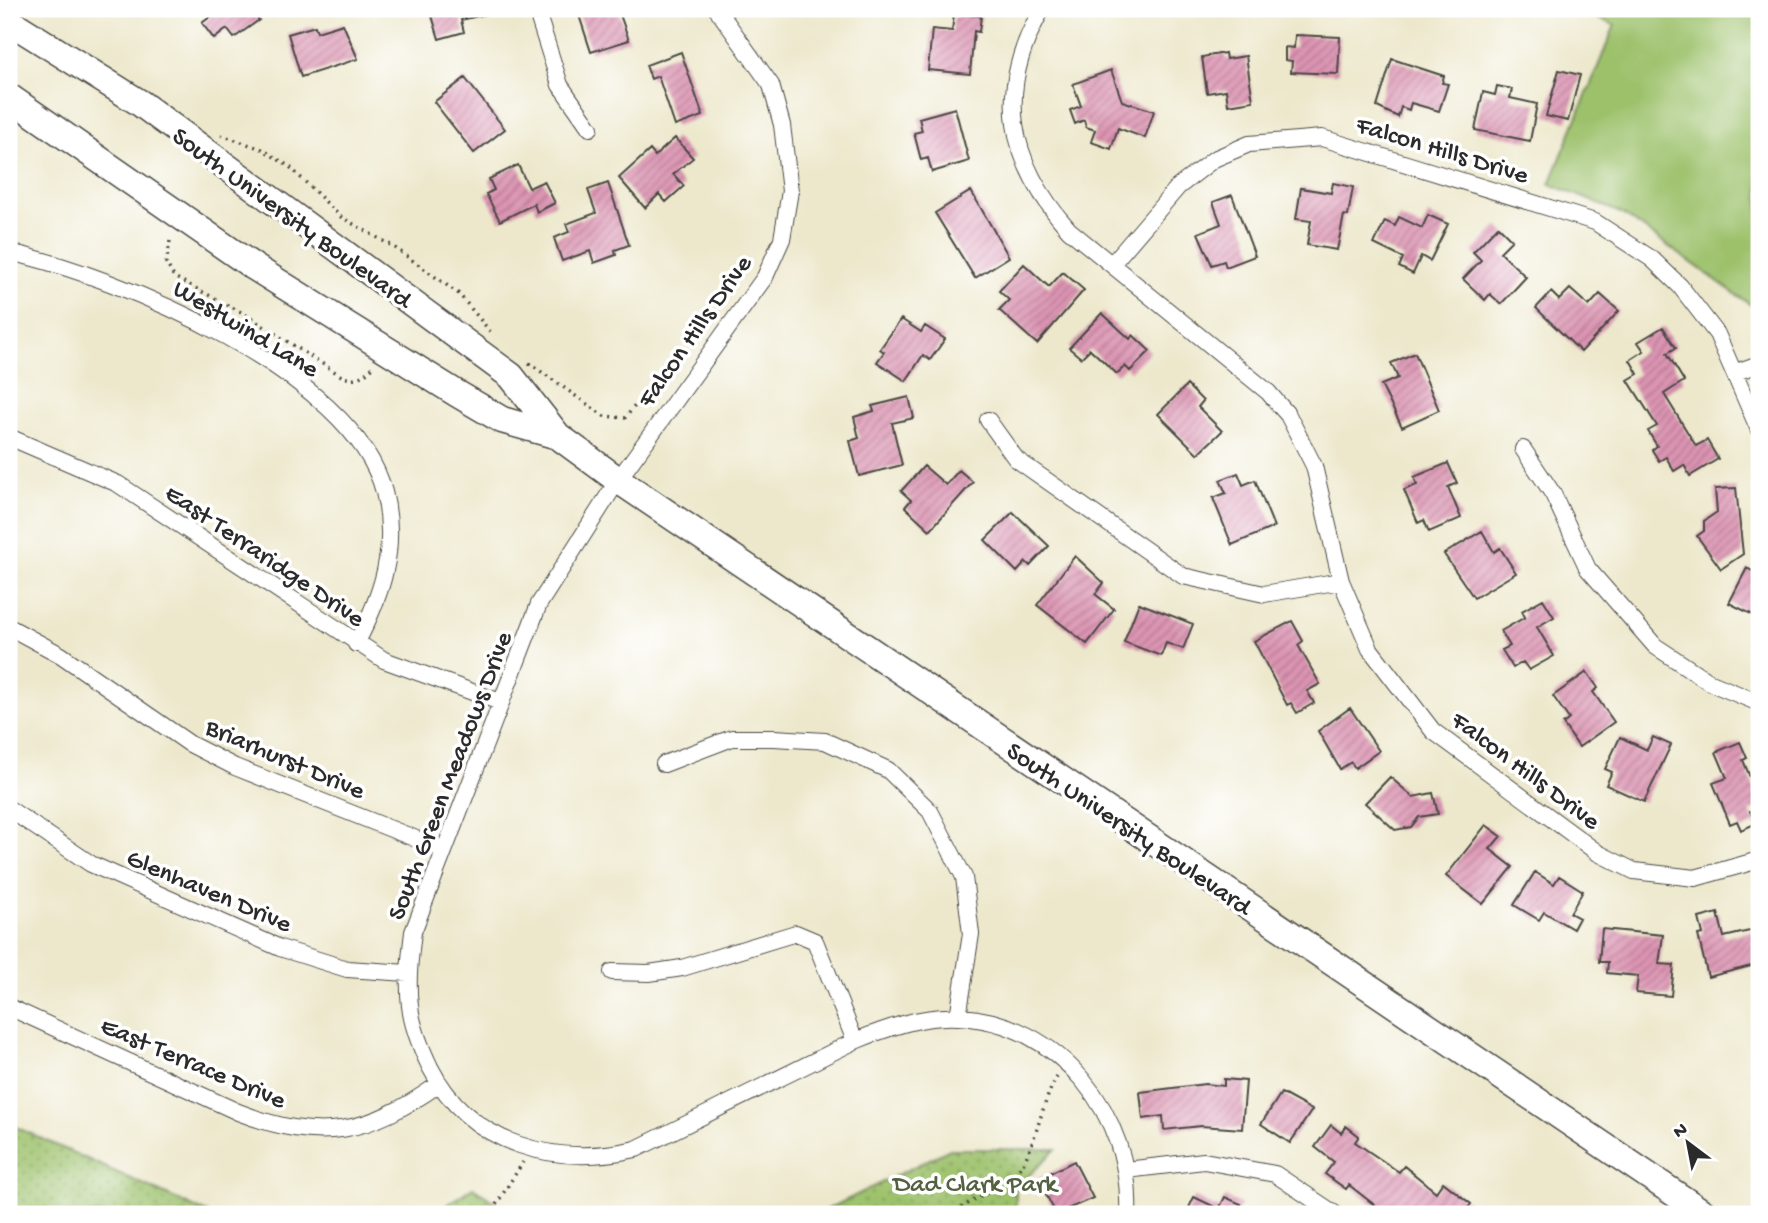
<svg xmlns="http://www.w3.org/2000/svg" width="1768" height="1223" font-family="'Gochi Hand',sans-serif">
<defs>
<pattern id="park-dots" width="8" height="8" patternUnits="userSpaceOnUse" patternTransform="scale(1.75)"><rect width="8" height="8" fill="#9cc16b"/><path d="M2 2h.1M6 6h.1" fill="none" stroke="#7f9d58" stroke-width="1.8" stroke-linecap="round"/></pattern>
<pattern id="building-hatch" width="6" height="6" patternUnits="userSpaceOnUse" patternTransform="scale(1.75)"><rect width="6" height="6" fill="#dc94b2"/><path d="M-1 1l2-2M0 6l6-6M5 7l2-2" fill="none" stroke="#b37991"/></pattern>
</defs>
<rect width="100%" height="100%" fill="#fff"/>
<filter id="ink" filterUnits="userSpaceOnUse"><feTurbulence type="fractalNoise" baseFrequency=".0143" numOctaves="2"/><feDisplacementMap in="SourceGraphic" scale="14" xChannelSelector="R" yChannelSelector="G"/><feConvolveMatrix kernelMatrix="1 2 1 2 8 2 1 2 1" color-interpolation-filters="sRGB"/></filter>
<filter id="wash" filterUnits="userSpaceOnUse"><feTurbulence type="fractalNoise" baseFrequency=".00686" numOctaves="4" result="noise"/><feDisplacementMap in="SourceGraphic" scale="28" xChannelSelector="R" yChannelSelector="G"/><feGaussianBlur stdDeviation="1.57" result="paint"/><feColorMatrix in="noise" values="0 0 0 0 0 0 0 0 0 0 0 0 0 0 0 0 0 1.4 0 .05"/><feComposite in="paint" operator="in"/></filter>
<g filter="url(#wash)">
<rect width="100%" height="100%" fill="#ede8cc"/>
<path fill="#9cc16b" stroke="#64764b" stroke-width="2" d="M1573,9h186v296h-8l-128,-91 -73,-30 65,-159z"/>
<path fill="url(#park-dots)" stroke="#64764b" stroke-width="2" d="M9,1124l200,90h-200z
M950,1149h106l-40,39v26h-198z
M473,1187l27,19 -1,8h-75l17,-5z"/>
<g id="blocks">
<path fill="url(#building-hatch)" d="M204,9h46l9,11 -25,18 -7,-9 -13,10 -12,-16 8,-6z
M430,9h56l1,5 -26,6 3,12 -25,7z
M577,9h41l11,31 -38,12z
M954,14l27,2 -2,16 -5,-1 -4,43 -42,-4 4,-41 20,2z
M343,24l15,35 -57,18 -13,-43 27,-8 2,6z
M1295,35l45,2 -2,37 -47,-2 1,-11 -7,-1v-13l9,1z
M681,52l22,64 -28,10 -17,-50 -7,3 -5,-14z
M1225,53l1,6 20,-3 7,45 -25,4 -2,-15 -19,3 -5,-36z
M1392,59l52,17 -2,7 6,1 -9,27 -28,-8 -2,7 -8,-3 -3,10 -21,-10z
M1111,70l11,31 32,10 -9,27 -27,-10 -7,21 -20,-7 4,-12 -9,-3 -2,-7 -9,4 -5,-14 11,-4 -8,-22z
M1559,70l21,5 -12,46 -22,-5z
M465,78l40,51 -31,24 -40,-51z
M1497,86l15,3 -2,9 27,6 -7,37 -55,-11 8,-38 12,3z
M955,108l14,53 -37,11 -4,-14 -7,2 -7,-27 8,-2 -3,-13z
M675,138l18,20 -20,16 11,12 -18,16 -7,-8 -14,14 -26,-30 31,-28 5,6z
M518,165l11,23 15,-7 11,22 -18,9 -3,-8 -34,17 -14,-27 8,-4 -5,-11z
M608,183l21,62 -14,5 1,5 -22,8 -4,-12 -28,10 -8,-23 15,-6 -3,-8 30,-11 -8,-23z
M1333,183l20,4 -5,29 -4,-1 -7,35 -30,-5 4,-24 -15,-2 5,-31 30,5z
M971,191l38,66 -34,21 -40,-65z
M1232,195l23,61 -29,11 -2,-6 -12,4 -14,-32 23,-9 -8,-22z
M1428,215l20,9 -18,37 -9,-5 -8,18 -14,-7 4,-9 -29,-14 11,-23 10,5 4,-9 23,11z
M1498,226l14,14 -12,12 26,25 -25,27 -11,-10 -5,6 -22,-21 18,-19 -8,-8z
M1024,264l25,23 14,-15 21,18 -47,54 -38,-34 10,-10 -10,-9z
M1570,289l19,17 11,-12 19,17 -38,41 -45,-44 15,-16 8,8z
M1102,313l28,26 3,-4 17,16 -20,20 -5,-5 -8,8 -27,-25 -9,9 -12,-10z
M901,319l20,13 4,-6 20,13 -15,21 -7,-5 -17,26 -29,-19 7,-10 -4,-3z
M1663,327l13,21 -9,5 17,28 -20,13 32,52 11,-6 11,19 -28,17 -6,-11 -10,6 -8,-14 -7,4 -7,-11 5,-4 -9,-15 9,-5 -29,-46 10,-6 -8,-14 14,-9 -6,-9z
M1415,353l24,57 -37,17 -21,-42 17,-7 -7,-15z
M1187,385l16,16 -5,6 24,24 -24,23 -40,-40z
M909,397l5,21 -22,5 10,42 -43,11 -9,-35 9,-3 -5,-21 20,-6 -2,-5z
M1448,463l9,20 -9,4 13,31 -32,14 -5,-12 -6,3 -14,-33 13,-5 -3,-8z
M924,466l22,19 13,-15 14,12 -43,48 -25,-23 6,-7 -10,-9z
M1238,473l5,12 12,-5 19,47 -42,18 -19,-47 13,-5 -6,-13z
M1736,488l7,66 -22,15 -24,-33 7,-5v-10l13,-9 -2,-23z
M1013,512l36,34 -19,20 -4,-4 -9,10 -32,-32z
M1482,531l12,21 6,-4 16,25 -42,25 -30,-44z
M1075,556l29,27 -9,11 19,15 -27,35 -50,-39z
M1747,568l12,7v43l-30,-15z
M1543,599l11,18 -17,10 17,29 -25,14 -6,-8 -10,6 -11,-18 8,-4 -9,-15 24,-14 -3,-6z
M1139,603l54,21 -10,25 -17,-6 -5,13 -37,-14z
M1292,621l11,20 -5,4 22,39 -13,7 7,12 -17,10 -6,-10 -4,2 -33,-64z
M1587,672l11,16 -5,4 21,30 -35,25 -16,-23 6,-5 -16,-23z
M1350,708l29,43 -24,17 -4,-6 -11,7 -22,-38z
M1620,737l27,13 6,-13 18,8 -27,57 -38,-17 6,-13 -7,-3z
M1740,742l7,16 -4,2 16,39v9l-9,3 5,13 -14,6 -4,-9 -7,3 -17,-41 14,-5 -11,-26z
M1390,777l23,20 20,-4 5,21 -19,3 -8,10 -16,3 -30,-27z
M1486,825l15,11 -11,13 23,18 -30,37 -37,-28z
M1535,872l19,12 5,-8 24,15 -13,22 9,5 -6,11 -29,-17 -5,8 -25,-15z
M1718,913l6,24 30,-7 5,34 -51,13 -10,-42 5,-1 -4,-16z
M1602,929l61,6 -4,29 15,1 -3,31 -35,-3 2,-17 -31,-3 1,-11h-9z
M1224,1079l22,2 -4,48 -41,-3 -37,4 -1,-14 -20,3 -3,-27 65,-8 19,2z
M1281,1093l31,17 -22,33 -29,-19z
M1331,1125l10,8 5,-7 13,10 -4,6 44,30 5,-6 32,26 7,-10 28,22 -8,10h-77l-37,-29 -3,4 -21,-15 9,-12 -19,-15z
M1074,1161l19,37 -37,16 -18,-35z
M1194,1197l25,12 6,-12 16,7 -5,10h-50z"/>
</g>
</g>
<g filter="url(#ink)">
<use href="#blocks" fill-opacity="0" stroke="#484743" stroke-width="2"/>
<g fill="none" stroke-linecap="round" stroke-linejoin="round">
<defs>
<path id="street" d="M536,9l24,76 30,43
M717,9l54,76 11,40 8,66 -8,48 -17,38 -147,203 -79,124 -126,328c-3,25 -6,49 -3,74 2,21 11,42 20,61 40,79 125,100 206,82l219,-108c32,-13 68,-26 103,-24 101,4 175,99 170,197
M1042,9c-47,82 -34,152 27,221l199,162 20,23 26,51 27,115 29,68 63,82 165,122 36,18 61,7 64,-18
M9,252c109,24 345,121 375,240 14,56 -2,103 -28,152
M1112,264l66,-77 36,-28 35,-15 73,-6 273,84 57,37 28,27 37,48 42,96
M1736,372l23,-8
M988,420l28,39 167,117 81,18 77,-13
M9,437l109,47 266,176 116,42
M1523,449l30,45 35,75 67,77 56,37 48,20
M9,627l52,28 129,89 45,23 209,83
M664,764l68,-26h42l51,3 63,29 42,41 34,66 7,57 -13,83
M9,809l82,55 189,84 67,21 61,4
M612,972l37,1 33,-5 114,-35 19,8 40,100
M9,1007l229,105c83,32 130,22 201,-28
M1126,1170l78,-9 71,13 60,40"/>
<path id="primary" d="M9,21l131,82 371,273 47,60 60,44 1087,734
M9,97l245,170 202,126 46,27 56,16"/>
</defs>
<use href="#street" stroke="#484743" stroke-width="18"/>
<use href="#primary" stroke="#484743" stroke-width="29"/>
<path stroke="#484743" stroke-width="3.5" stroke-dasharray="2 5" stroke-linecap="butt" d="M221,135l41,14 28,18 51,50 53,30 65,47 34,41
M170,241l-4,22 8,14 69,36 100,64c14,4 20,-1 30,-10
M529,363l75,53 21,2 38,-47
M486,1214l8,-6 29,-46
M958,1214l3,-6c18,-11 40,-22 55,-36 18,-16 25,-70 41,-95"/>
<use href="#street" stroke="#fff" stroke-width="16"/>
<use href="#primary" stroke="#fff" stroke-width="26"/>
</g>
</g>
<g text-anchor="middle" stroke-width="7" stroke-linejoin="round" paint-order="stroke">
<g font-size="26" fill="#2b2b2b" stroke="#fff">
<text transform="translate(1443 148) rotate(17)" y="9">Falcon Hills Drive</text>
<text transform="translate(293 216) rotate(36)" y="9">South University Boulevard</text>
<text transform="translate(247 327) rotate(31)" y="9">Westwind Lane</text>
<text transform="translate(693 330) rotate(-55)" y="9">Falcon Hills Drive</text>
<text transform="translate(266 554) rotate(34)" y="9">East Terraridge Drive</text>
<text transform="translate(286 757) rotate(23)" y="9">Briarhurst Drive</text>
<text transform="translate(1527 769) rotate(37)" y="9">Falcon Hills Drive</text>
<text transform="translate(448 775) rotate(-69)" y="9">South Green Meadows Drive</text>
<text transform="translate(1130 827) rotate(34)" y="9">South University Boulevard</text>
<text transform="translate(210 889) rotate(23)" y="9">Glenhaven Drive</text>
<text transform="translate(194 1061) rotate(23)" y="9">East Terrace Drive</text>
</g>
<g font-size="26" fill="#536041" stroke="#fff">
<text x="975" y="1191">Dad Clark Park</text>
</g>
</g>
<rect width="1768" height="1223" fill="none" stroke="#fff" stroke-width="35"/>
<g transform="translate(1688 1143) rotate(328)" stroke="#ffffff" stroke-width="5" paint-order="stroke">
<path d="M0-5L12 26L0 18L-12 26Z" fill="#2b2b2b"/>
<text y="-10" font-size="19" font-weight="bold" text-anchor="middle" fill="#2b2b2b">N</text>
</g>
</svg>
